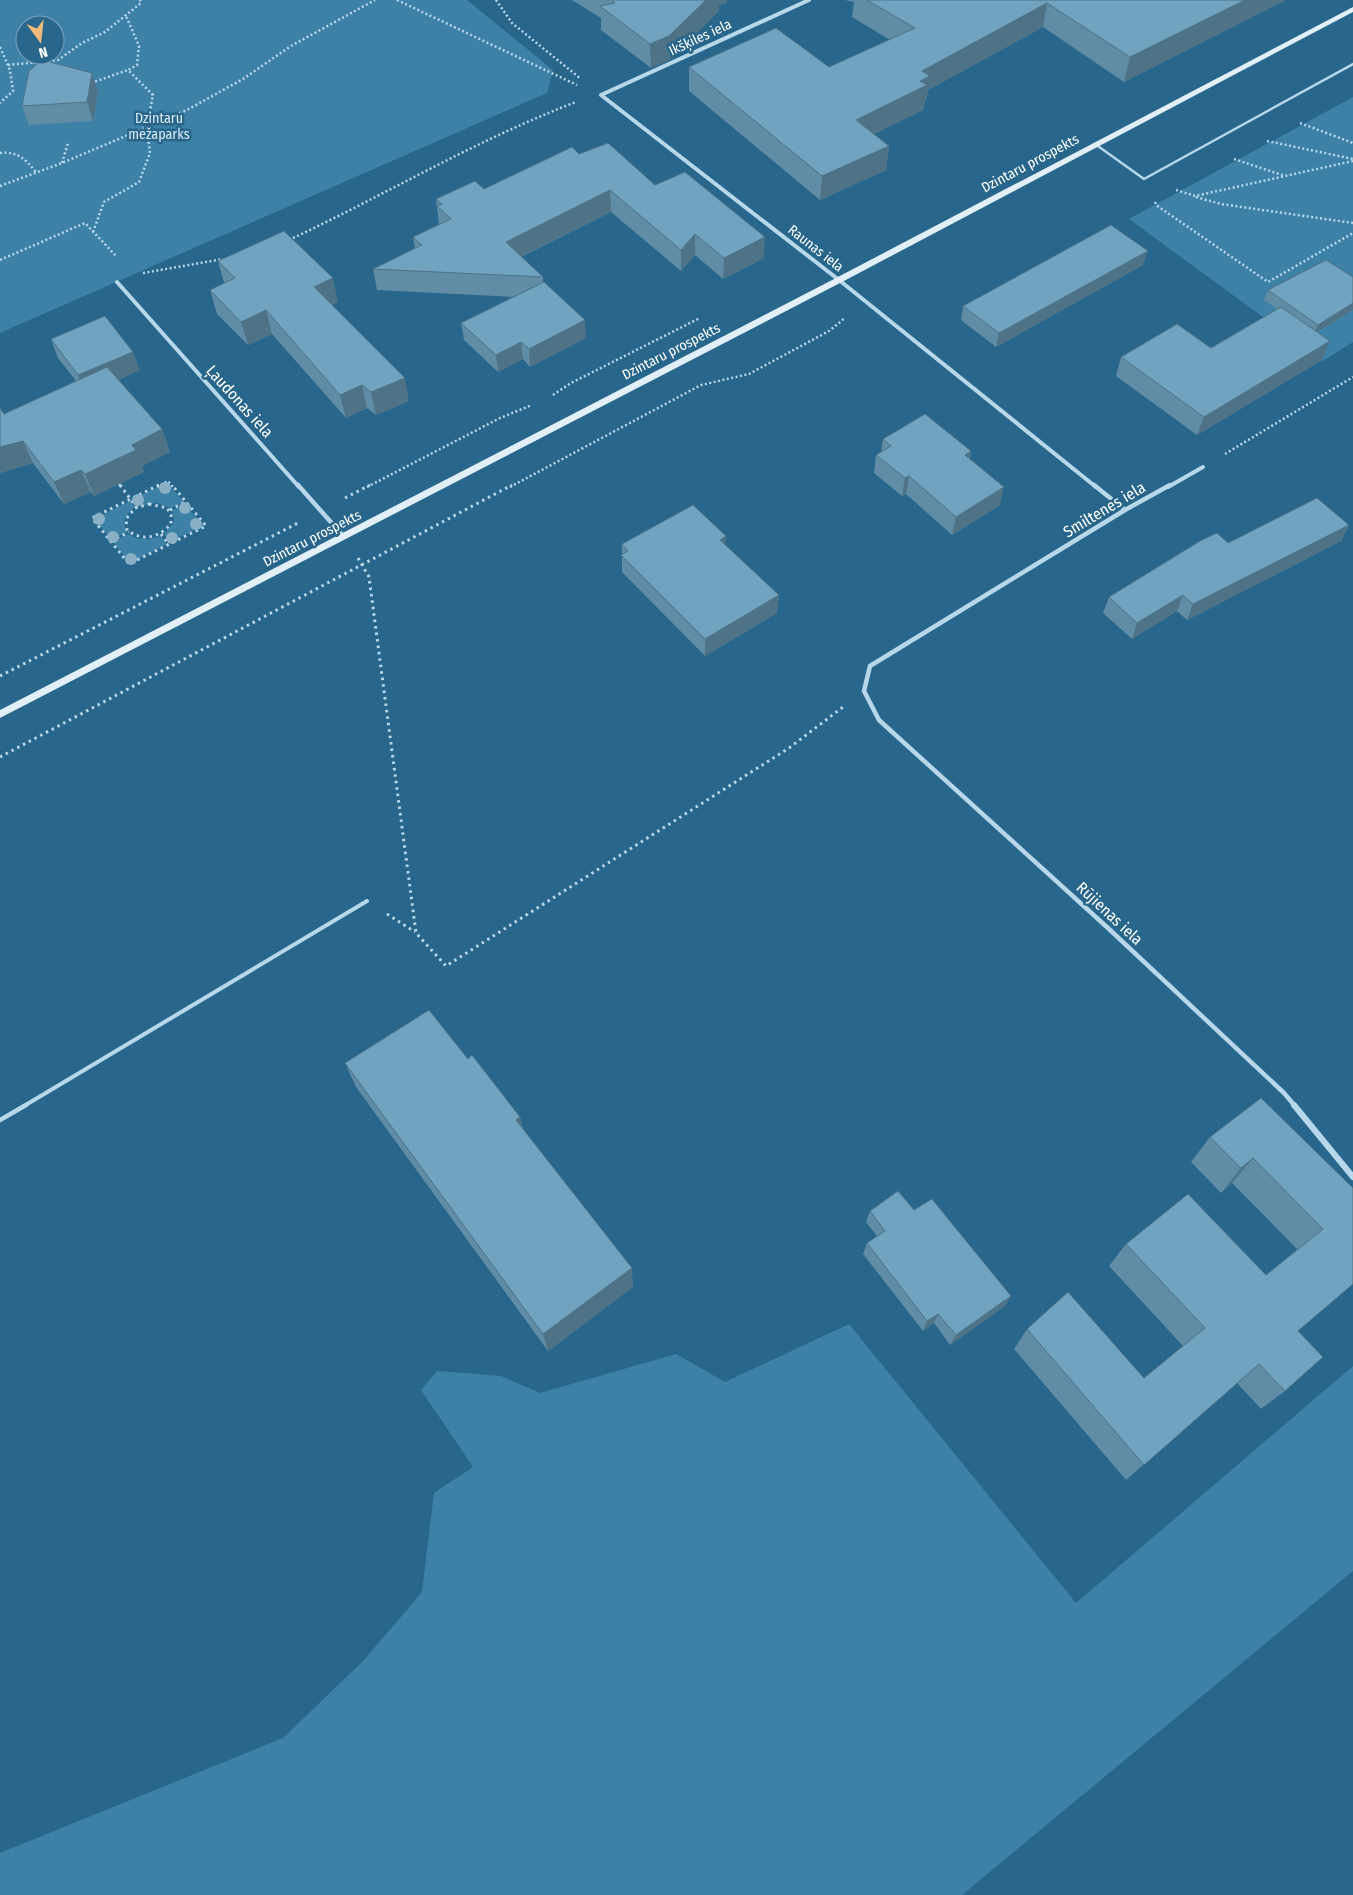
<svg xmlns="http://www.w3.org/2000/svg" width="1353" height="1895" font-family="'Fira Sans Condensed',sans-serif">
<rect width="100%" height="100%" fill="#28668b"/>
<path fill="#3d81a7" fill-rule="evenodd" d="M0,0h467l86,70 -6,23 -547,240zM25,25h30v30h-30z
M1353,97v245l-30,19 -194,-142z
M167,483l17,19 -13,6 -14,-5 -19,3 -5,-7z
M130,501l5,6c-9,6 -14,15 -8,25l-15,8 -18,-21z
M185,504l18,22 -33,16 -6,-8 10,-11 -1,-13z
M128,534c10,7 22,6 33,2l6,8 -37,19 -17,-21z
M849,1324l227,279 277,-237v205l-391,324h-962v-42l283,-115 81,-78 58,-68 12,-99 39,-26 -52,-77 16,-19 64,5 39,17 136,-39 49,28z"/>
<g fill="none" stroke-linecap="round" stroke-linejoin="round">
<path stroke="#b7d7ea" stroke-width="2.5" stroke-dasharray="2 2.5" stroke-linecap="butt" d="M397,0l180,85
M496,0l16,23 69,56
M0,47l10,23 3,21 -13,12
M8,65l50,-5 24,-17 23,-11 36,-29 -1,-3
M91,83l37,-13
M1300,123l53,20
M1267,141l86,18
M0,153c18,-2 25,6 36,19
M1234,159l51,17
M62,163l6,-20
M0,186l62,-23 125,-53 56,-31 48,-33 84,-46
M1176,190l19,6 158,-35
M1196,197l25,7 132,19
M1155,202l1,3 112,77 85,-49
M93,232l11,-30 35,-20 11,-29 -3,-26 6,-32 -25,-25 9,-5 2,-19 -13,-30
M289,240c96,-45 187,-100 287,-138
M0,260l85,-37 32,34
M143,273l80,-14
M553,395l18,-12 129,-65
M1225,454l128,-77
M119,484l2,3
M157,487l11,-6 5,6
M367,487l133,-69 32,-13
M510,487l191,-102 48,-11 80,-43 16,-13"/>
<path stroke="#b7d7ea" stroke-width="3" stroke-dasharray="2.5 4" stroke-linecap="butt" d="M120,485l17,23
M159,485l-67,33 37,46 77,-38 -34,-41
M345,498l25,-13
M149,504l18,4 4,7v9c-13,14 -28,18 -44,6l-1,-11 9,-11z
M170,510l15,-8
M161,534l8,10
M111,541l18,-9
M358,558l11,19 47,356 30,33 343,-218 54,-41
M0,676l298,-153
M0,757l512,-272
M387,914l28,18"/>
<path stroke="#b7d7ea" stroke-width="2.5" d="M1095,144l49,35 209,-115"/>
<path stroke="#b7d7ea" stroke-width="4" d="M24,1106l343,-205"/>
<path stroke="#b7d7ea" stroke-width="4.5" d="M0,1120l26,-15"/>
<path stroke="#b7d7ea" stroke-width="4" d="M809,0l-208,95 238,185 257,207
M117,282l182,205
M1168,487l35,-20"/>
<path stroke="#b7d7ea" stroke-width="4.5" d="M298,485l46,52
M1094,485l31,25
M1170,485l-45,25 -255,156 -6,25 15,29 230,209 175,164 11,13"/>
<path stroke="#b7d7ea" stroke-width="6" d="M1294,1105l59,72"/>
<path fill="#e1eff8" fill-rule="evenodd" d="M1353,7v5l-511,270 -842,436v-8l836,-432z"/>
</g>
<g fill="#8ab0c6">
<circle cx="165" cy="488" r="6"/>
<circle cx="138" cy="500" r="6"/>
<circle cx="185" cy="508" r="6"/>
<circle cx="99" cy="519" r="6"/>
<circle cx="196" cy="524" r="6"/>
<circle cx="113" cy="537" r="6"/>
<circle cx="172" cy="538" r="6"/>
<circle cx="131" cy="559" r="6"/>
</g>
<path fill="#608ca5" d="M572,0h155l-1,3 -7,2v6l-50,49 -18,8 -50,-38v-12z
M845,0h441l-162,82 -81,-55 -115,63 -2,11h-1l-2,9 -49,24 15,12 -3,24 -66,30 -131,-109v-24h140l61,-27 -38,-23 2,-15z
M92,73l6,19 -5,29 -64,4 -7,-19z
M579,154l76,31 109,73 -41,21 -28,-24 -14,16 -70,-59 -90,45 22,20v5l43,56 -56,29 -7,-8 -25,13 -34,-32 -3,-17 52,-26 -136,-7 -4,-21 42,-21 -2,-11 26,-13 -3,-25 48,-10z
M218,261l120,41 -6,3 77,96 -33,14 -9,-7 -21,10 -74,-84 -24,11 -31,-31 -7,-24 14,-7z
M1143,265l-147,82 -35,-27 2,-14z
M1353,277v33l-35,22 12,9 -8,19 -125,75 -81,-59 5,-19 90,-9 66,-39 -13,-9 4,-10z
M51,339l89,31 -22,10 44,49 8,23 -28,14 2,6 -50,24 -3,-4 -27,12 -31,-41 -33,10v-65l4,6 72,-33 -18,-23z
M883,439l88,12 -1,8 30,46 -48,30 -46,-41 -4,2 -28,-23 2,-18 5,-3z
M1349,525l-8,16 -154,79 -10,-9 -45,28 -29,-26 6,-16 119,-54z
M622,544l104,2 53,49 -2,18 -72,43 -83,-84z
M468,1059l52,58 3,12 110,158 -85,64 -192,-264 -11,-24z
M1210,1137l143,51 -55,143 -13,60 -24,18 -24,-26 -111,97 -112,-131 13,-20 117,49 39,-32 -74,-80 17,-22 140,31 32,-25 -66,-67 -11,10 -30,-31z
M914,1210l97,86 -6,10 -55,39 -16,-22 -11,8 -60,-77 4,-11 10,-7 -11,-14 4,-11z"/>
<path fill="#4e7286" d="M706,0h21l-1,3 -7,2v6l-50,49 -18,8 -1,-24z
M1245,0h41l-162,82 6,-25z
M1047,3l-4,24 -115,63 -2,11h-1l-2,9 -69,34 2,-24 66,-49z
M92,73l6,19 -5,29 -6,-19z
M889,146l-3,24 -66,30 2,-24z
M610,190l1,22 -103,51 -2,-21z
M695,234v21l-14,16v-21z
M765,237l-1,21 -41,21 1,-21z
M1148,251l-5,14 -147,82 3,-14z
M333,278l5,24 -18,9 -6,-24z
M1353,303v7l-39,24 4,-9z
M266,310l6,24 -24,11 -7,-23z
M585,320l1,18 -56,29 -1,-18z
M1330,341l-8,19 -125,75 7,-18z
M521,342l2,17 -25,13 -2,-17z
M133,352l7,18 -54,24 -8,-19z
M405,378l4,23 -33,14 -5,-23z
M362,385l5,23 -21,10 -6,-23z
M162,429l8,23 -28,14 2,6 -50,24 -9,-22 47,-29z
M23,441l10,22 -33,10v-26z
M971,451l-4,19 -2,-15z
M81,470l10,22 -27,12 -10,-22z
M909,476l-3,18 -4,2 3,-18z
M1004,487l-4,18 -48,30 4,-18z
M1349,525l-8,16 -154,79 6,-16z
M726,536l-1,18 -5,-14z
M779,595l-2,18 -72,43v-17z
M1183,595l-6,16 -45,28 5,-16z
M520,1117l5,23 -9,-20z
M1253,1158l-21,25 -11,10 20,-25z
M632,1268l1,19 -85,64 -5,-17z
M1011,1296l-6,10 -55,39 6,-10z
M938,1314l-4,9 -11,8 4,-10z"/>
<path fill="#70a3c0" stroke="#4e7286" d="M611,0h95l-37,36 -19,8 -50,-38 15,-3z
M867,0h378l-115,57 -83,-54 -125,68 8,5 -10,5 7,4 -71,35 33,26 -67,30 -133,-109 87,-39 53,39 86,-39z
M42,60l50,13 -5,29 -65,4 7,-35z
M608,143l47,42 30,-13 80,65 -41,21 -29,-24 -14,16 -71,-60 -104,52 37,35 -170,-8 49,-24 -9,-8 38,-18 -14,-13 5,-2 -6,-5 39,-18 9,8 88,-42 7,7z
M1111,225l37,26 -149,82 -36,-27z
M284,231l49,47 -19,9 91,91 -34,14 -9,-7 -22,10 -74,-85 -25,12 -31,-32 25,-12 -17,-17z
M1326,260l27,17v26l-35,22 -50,-35z
M544,282l41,38 -56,29 -8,-7 -25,13 -35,-32z
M1281,307l49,34 -126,76 -83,-60 56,-33 34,24z
M105,316l28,36 -55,23 -27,-36z
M107,367l55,62 -30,16 4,5 -51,24 -4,-4 -27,12 -31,-41 -23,6v-39l4,6z
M925,414l46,37 -6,4 39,32 -48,30 -47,-41 -4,2 -29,-23 15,-9 -8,-7z
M1317,498l32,27 -156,79 -10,-9 -46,28 -28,-26 91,-56 17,-8 11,10z
M693,505l33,31 -6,4 59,55 -74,44 -84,-84 7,-4 -6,-7z
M429,1010l39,49 4,-4 48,62 -4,3 116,148 -89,66 -198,-271z
M1261,1098l92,90v96l-55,47 25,26 -38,34 -26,-27 -115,101 -117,-136 41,-37 76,86 61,-50 -79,-84 62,-50 78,81 57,-46 -70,-71 -12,10 -31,-31z
M898,1191l16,19 18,-11 79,97 -55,39 -18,-21 -11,7 -60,-78 18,-12 -15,-20z"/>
<g text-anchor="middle" stroke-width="5" stroke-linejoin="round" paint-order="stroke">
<g font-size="14" fill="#fff" stroke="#28668b">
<text transform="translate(700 37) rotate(-25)" y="5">Ikšķiles iela</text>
<text transform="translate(1030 163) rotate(-28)" y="5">Dzintaru prospekts</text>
<text transform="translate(816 248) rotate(38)" y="5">Raunas iela</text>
<text transform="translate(671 351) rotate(-27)" y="5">Dzintaru prospekts</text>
<text transform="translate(312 538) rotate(-27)" y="5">Dzintaru prospekts</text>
</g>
<g font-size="14" fill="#dbedf7" stroke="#28668b">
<text x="159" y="123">Dzintaru<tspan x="159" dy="16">mežaparks</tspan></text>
</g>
<g font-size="16" fill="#fff" stroke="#28668b">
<text transform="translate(240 401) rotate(48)" y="6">Ļaudonas iela</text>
<text transform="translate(1104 509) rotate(-31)" y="6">Smiltenes iela</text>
<text transform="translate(1110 913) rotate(43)" y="6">Rūjienas iela</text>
</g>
</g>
<g transform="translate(40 40) rotate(165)"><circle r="24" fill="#28668b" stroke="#7ea3b9"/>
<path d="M0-4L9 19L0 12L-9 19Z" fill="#f1ba7d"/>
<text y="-8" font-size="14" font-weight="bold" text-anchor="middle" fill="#ffffff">N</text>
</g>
</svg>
